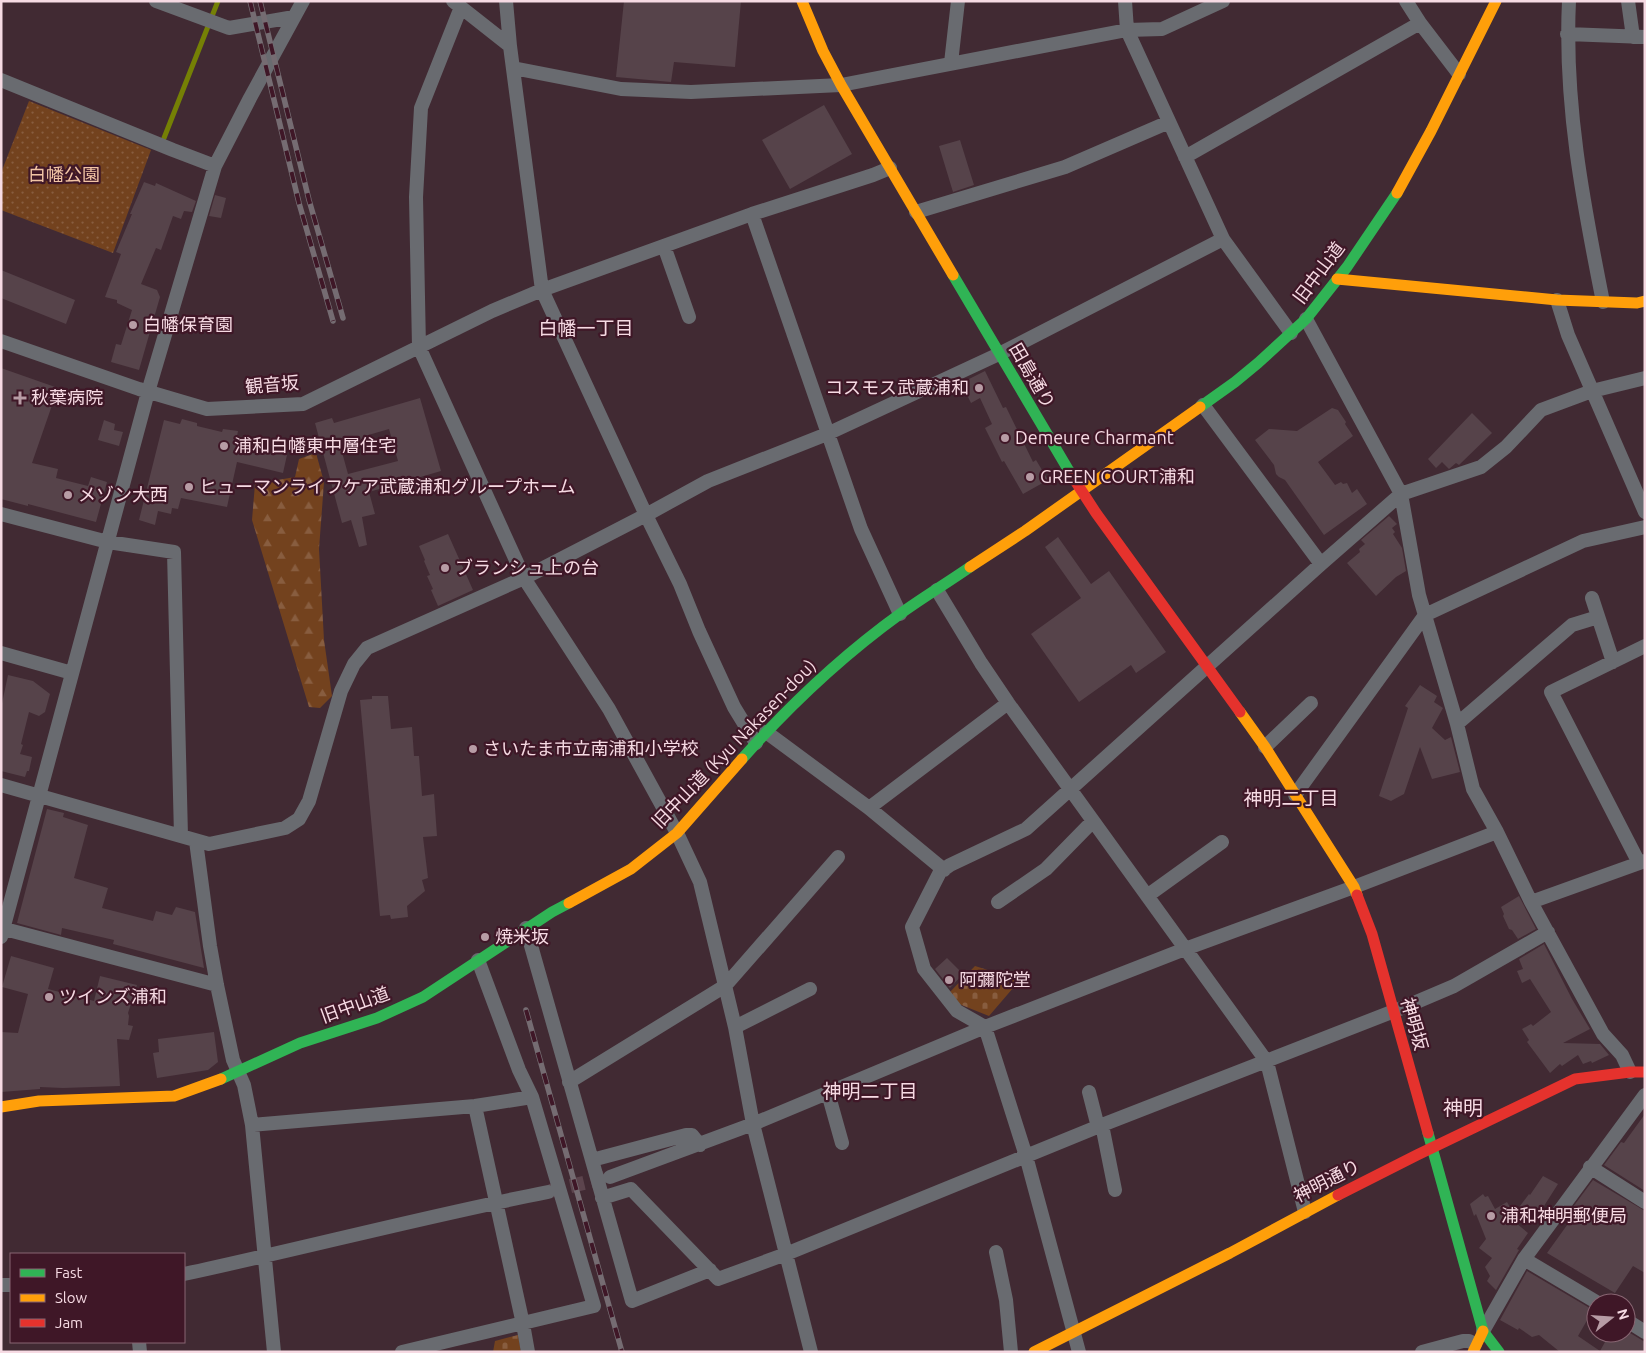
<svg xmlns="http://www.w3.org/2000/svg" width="1646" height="1353" font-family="Ubuntu,'Noto Sans JP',sans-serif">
<defs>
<pattern id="forest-firs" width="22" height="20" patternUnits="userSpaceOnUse" patternTransform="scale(1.25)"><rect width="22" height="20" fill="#73421e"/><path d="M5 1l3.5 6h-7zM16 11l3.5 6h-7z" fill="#885d3f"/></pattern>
<pattern id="cemetery-stones" width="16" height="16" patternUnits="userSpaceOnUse" patternTransform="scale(1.25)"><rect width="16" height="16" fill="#73421e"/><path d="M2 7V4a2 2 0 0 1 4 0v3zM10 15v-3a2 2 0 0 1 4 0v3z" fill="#885d3f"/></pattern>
<pattern id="park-dots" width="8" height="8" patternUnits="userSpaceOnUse" patternTransform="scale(1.25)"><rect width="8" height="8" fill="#73421e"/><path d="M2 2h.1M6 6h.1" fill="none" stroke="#885d3f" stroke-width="1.8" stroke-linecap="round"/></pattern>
</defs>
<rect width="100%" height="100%" fill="#412a33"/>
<path fill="url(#forest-firs)" d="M316,453l8,29 -5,67 5,91 8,56 -12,12 -11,-1 -57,-187 3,-36 40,-7 4,-18z"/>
<path fill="url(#cemetery-stones)" d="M975,966l45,14 -31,36 -30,-12 -10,-11z
M518,1335l3,17h-28l2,-11z"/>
<path fill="url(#park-dots)" d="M29,101l122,49 -38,103 -112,-43v-37z"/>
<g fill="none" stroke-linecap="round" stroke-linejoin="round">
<path stroke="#758005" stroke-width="5" d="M164,138l54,-137"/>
</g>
<path fill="#56434a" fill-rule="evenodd" d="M624,1h117l-6,66 -61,-5 -3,20 -55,-5z
M824,105l28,49 -62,35 -28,-49z
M960,140l14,45 -21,7 -14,-46z
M144,182l11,4 1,-3 40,18 -4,11 -8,-1 -3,8 -8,-3 -12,34 -5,-2 -15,36 16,6 3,7 -21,73 -28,-8 5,-18 5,1 11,-35 -15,-7v-3l-12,-3 16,-43 -5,-2 16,-38h-2z
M215,195l11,3 -5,20 -12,-2z
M1,270l74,30 -9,24 -65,-26z
M1,368l57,20 -26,75 26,6 -2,9 32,8 3,-9 16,5 -11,40 -68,-18v2l-27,-7z
M985,371l18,37 3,-1 27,55 3,-2 12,20 -25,14 -19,-33 -2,1 -17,-34 7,-4 -12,-26 -9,5 -10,-20z
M420,398l21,73 -72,21 6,22 -13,3 5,28 -8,2 -8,-27 -9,3 -27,-100 17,-5 2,5zM389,429l9,32 -50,13 -8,-29 24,-6 1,-3z
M1332,408l6,2 8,12 -1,2 8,12 -35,26 17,23 6,-3 2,2 4,-1 5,10 5,-4 10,15 -43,31 -39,-55 -6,-3 -3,-3 -2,-9 -19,-25 14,-11 28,2z
M1472,413l20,20 -33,32 -3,-2 -7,6 -7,-7 -6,6 -8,-9z
M182,419l15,4v3l25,6 1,-3 15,2 -1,5 25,5 1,-4 15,3 -1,4 12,2 -6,27 -46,-11 -10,45 -46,-9 -3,11 -6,-1 -1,6 -13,-3 -3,14 -16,-5 25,-100 16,4z
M104,420l11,4 -1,6 9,2 -4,14 -21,-6z
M1389,516l8,8 -5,4 3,4 -2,2 9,14 4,23 -10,6 -20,19 -29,-33 13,-11 -1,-3 6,-5 -4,-4z
M448,534l25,56 -35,16 -7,-16 2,-1 -6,-13 3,-1 -6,-14 1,-1 -6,-14z
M1058,537l33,47 18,-13 57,81 -30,21 -5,-8 -52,37 -48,-68 50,-36 -36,-51z
M8,675l25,6 17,13 -5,18 -6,4 -10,-4 -8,32 2,1 -3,9 12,3 -3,14h-2l-2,6 -24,-6v-63z
M1420,685l17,11 -3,6 9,6 -11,20 13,12 6,-3 9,35 -28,7 -12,-32 -16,47 -13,7 -12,-5 29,-88 -3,-2z
M372,696h16l3,33 21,-2 2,29h5l3,40 12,-2 3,42 -14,1 5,41 -6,2 3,11 -18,15 1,11 -17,2 -1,-4 -10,1 -20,-216 12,-1z
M47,809l17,4 -1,4 25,8 -14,53 34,10 -6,20 51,13 3,-10 16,4 4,-8 19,5 9,56 -91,-24 1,-4 -52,-12 -1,7 -44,-12z
M1519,896l17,33 -18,10 -6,-9 -3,-1 -6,-13 1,-2 -3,-7z
M1544,944l28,55 18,30 -27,14 37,1 9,11 -17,8 -1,-2 -8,3 -5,-9 -16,11 -2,-2 -10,9 -23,-31 2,-2 -7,-11 9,-5 2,2 18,-14 -21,-33 -8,4 -5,-12 6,-2 -4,-10z
M11,956l43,12 -6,21 46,12 6,-25 37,9 -9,28 1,3 -1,9 5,1 -4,14 -12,-1 3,47 -57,2 -23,-1v2l-39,3v-60l17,1 10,-39 -26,-7z
M947,958l16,16 -13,14 -15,-19z
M214,1032l4,30 -10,8 -51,8 -4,-25 6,-1 -1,-13z
M1645,1114v77l-41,-26 17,-23 3,1z
M1543,1176l15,8 -21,33 -27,1 18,15 -11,16 2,1 -23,40 -9,-9 3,-5 -5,-9 7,-9 -13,-10 7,-9 -8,-20h-1h1l-2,-5 -2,2 -4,-12 13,-10 2,3 3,-1 7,13 12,-7 7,12 15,-20 1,1z
M1593,1180l52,31v62l-12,-7 -18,27 -68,-40 28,-39 -5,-3z
M1527,1271l66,39 -15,26 22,15 10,-18h20l15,9v10h-85l-21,-17 -7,2 -13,-9 -1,2 -18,-10z"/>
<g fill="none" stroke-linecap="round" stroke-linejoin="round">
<path stroke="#5c444d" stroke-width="14" stroke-dasharray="14 7" stroke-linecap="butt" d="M550,1191l59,-14"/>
<path stroke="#696b70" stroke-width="14" d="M156,1l73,27 65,-11
M453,1l57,45
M506,1l4,45 32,244 104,225 34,69 19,47 35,76 22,36
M1125,1l2,29 96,209 68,94
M1406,1l14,22 39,51
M1569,1c-5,102 14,201 34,301
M1628,1l5,36
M461,7l-40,101 -5,89 3,150 105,231 85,131 68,124 23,49 35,145 18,97 58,228
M1567,34l78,3
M951,63l7,-62
M513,68l108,21 70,3 150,-7 286,-55 35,-1 61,-28
M1,80l172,70 42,16
M1185,157l235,-134
M916,212l149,-45 104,-45
M752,214l109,315 39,85
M664,246l25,71
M1557,300l11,35 77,177
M1306,319l95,175 18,101 38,129 16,65 24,43 34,70 72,132 19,21 8,17
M1,341l138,48 68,20 96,-5 189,-93 50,-21 210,-76 121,-39 17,-7
M1203,405l118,159
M1,514l107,28 66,10 7,284
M937,590l44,73 27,40 259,359 38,150
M1592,598l21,64
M1,653l71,20
M1457,724l115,-99 26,-8
M766,732l103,76 75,62
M1265,747l46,-44
M1,785l208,59 76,-16 14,-9 10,-18 32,-110 13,-27 13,-16 157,-70 122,-63 62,-34 119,-47 172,-80 224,-115
M1295,795l130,-180 158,-74 62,-14
M869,808l139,-105
M196,841l14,105 7,39 16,75 11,25 8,40 22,227
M1639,863l-88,-171 94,-46
M1147,896l75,-54
M998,902l48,-33 47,-48
M1531,902l114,-41
M1,928l216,57
M526,928l106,373 78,-31
M1,937l147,-545 67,-226 35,-68 53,-97
M735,1027l75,-38
M569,1082l156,-96 113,-129
M1089,1092l9,35
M828,1093l14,50
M475,1106l48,218 5,28
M252,1125l223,-19 57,-9
M1102,1125l13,65
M592,1160l94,-25h6l8,10
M1590,1167l55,35
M610,1177l143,-53 232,-97 200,-78 169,-62 143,-55
M602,1198l29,-9 87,90 68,-25 316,-129 305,-119 47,-20 94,-54
M996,1252l10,48 5,52
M1524,1259l74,44
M184,1274c121,-26 242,-58 364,-82
M1,1285h10
M1626,1320l19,12
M1483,1331l41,-72 121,-164
M139,1342l1,10
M402,1352l192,-46 -62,-209 -13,-27 -41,-110
M1079,1352l-53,-196 -41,-129 -28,-16 -33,-42 -12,-42 28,-55 10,-7 76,-36 295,-265 80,-70 80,-27 25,-20 35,-37 51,-19 53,-13
M1422,1352l41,-11h6l6,3"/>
<path stroke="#30b455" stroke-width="11" d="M953,275l119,201
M1200,407l35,-25 23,-19 48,-44 41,-52 50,-74
M742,759c47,-53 100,-103 158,-145 22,-16 47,-31 70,-47
M221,1079l79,-36 77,-25 46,-21 129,-85 17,-9
M1428,1133l55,198 16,21"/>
<path stroke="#ff9f0a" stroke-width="11" d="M802,1l21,50 18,34 112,190
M1397,193l34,-62 65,-130
M1337,279l220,21 80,3 8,-2
M970,567l55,-36 175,-124
M1240,712l25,35 89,140 3,8
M569,903l62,-34 46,-36 65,-74
M1,1107l38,-6 135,-5 47,-17
M1034,1352l196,-99 108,-58
M1473,1352l10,-21"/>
<path stroke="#e5322d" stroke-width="11" d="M1072,476l24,37 144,199
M1357,895l15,39 56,199
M1338,1195l79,-40 158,-76 55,-7h15"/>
<defs>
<path id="rail" d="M250,1l49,202 34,118
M260,1l49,199 34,118
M526,1010l96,342"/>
</defs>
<use href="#rail" stroke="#756c72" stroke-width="5.5"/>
<use href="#rail" stroke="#3f1727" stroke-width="4" stroke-dasharray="11" stroke-linecap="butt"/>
</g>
<g fill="#b79ca5" stroke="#3f1727" stroke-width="2">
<circle cx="133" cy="325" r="5"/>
<circle cx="979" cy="388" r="5"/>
<path d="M17.5 390.5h5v5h5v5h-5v5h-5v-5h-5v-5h5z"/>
<circle cx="1005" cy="438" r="5"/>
<circle cx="224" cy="446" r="5"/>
<circle cx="1030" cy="477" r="5"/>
<circle cx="189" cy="487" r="5"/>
<circle cx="68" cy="495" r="5"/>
<circle cx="445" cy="568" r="5"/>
<circle cx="473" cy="749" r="5"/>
<circle cx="485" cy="937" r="5"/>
<circle cx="949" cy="980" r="5"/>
<circle cx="49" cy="997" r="5"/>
<circle cx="1491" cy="1216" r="5"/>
</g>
<g text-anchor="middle" stroke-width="4.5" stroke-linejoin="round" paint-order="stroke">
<g font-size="18" fill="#f2c5a5" stroke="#3f1727">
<text x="64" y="181">白幡公園</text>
</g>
<g font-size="18" fill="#f6dae3" stroke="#3f1727">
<text transform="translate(1319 273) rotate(-53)" y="6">旧中山道</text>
<text transform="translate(1032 376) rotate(60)" y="6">田島通り</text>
<text transform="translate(272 385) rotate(-5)" y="6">観音坂</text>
<text transform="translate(734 744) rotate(-46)" y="6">旧中山道 (Kyu Nakasen-dou)</text>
<text transform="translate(355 1005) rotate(-20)" y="6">旧中山道</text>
<text transform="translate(1414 1024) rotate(74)" y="6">神明坂</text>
<text transform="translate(1327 1181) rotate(-27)" y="6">神明通り</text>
</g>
<g font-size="18" fill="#f6dae3" stroke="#3f1727" text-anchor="start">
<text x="143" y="331">白幡保育園</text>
<text x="969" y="394" text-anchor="end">コスモス武蔵浦和</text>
<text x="31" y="404">秋葉病院</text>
<text x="1015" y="444">Demeure Charmant</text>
<text x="234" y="452">浦和白幡東中層住宅</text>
<text x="1040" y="483">GREEN COURT浦和</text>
<text x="199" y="493">ヒューマンライフケア武蔵浦和グループホーム</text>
<text x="78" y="501">メゾン大西</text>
<text x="455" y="574">ブランシュ上の台</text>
<text x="483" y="755">さいたま市立南浦和小学校</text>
<text x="495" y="943">焼米坂</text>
<text x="959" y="986">阿彌陀堂</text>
<text x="59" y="1003">ツインズ浦和</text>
<text x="1501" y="1222">浦和神明郵便局</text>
</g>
<g font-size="19" fill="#f6dae3" stroke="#3f1727">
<text x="586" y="335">白幡一丁目</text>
<text x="1291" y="805">神明二丁目</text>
<text x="870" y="1098">神明二丁目</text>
</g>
<g font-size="20" fill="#f6dae3" stroke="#3f1727">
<text x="1463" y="1115">神明</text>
</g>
</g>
<rect width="1646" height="1353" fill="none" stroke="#f6dae3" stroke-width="5"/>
<rect x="10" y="1253" width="175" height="90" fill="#3f1727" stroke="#886572"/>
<rect x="20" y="1269" width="25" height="8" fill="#30b455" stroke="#886572"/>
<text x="55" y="1278" font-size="15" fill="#f6dae3">Fast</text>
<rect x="20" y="1294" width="25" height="8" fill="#ff9f0a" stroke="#886572"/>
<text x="55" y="1303" font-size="15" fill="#f6dae3">Slow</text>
<rect x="20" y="1319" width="25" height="8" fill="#e5322d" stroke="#886572"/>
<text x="55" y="1328" font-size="15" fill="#f6dae3">Jam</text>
<g transform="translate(1611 1318) rotate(73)"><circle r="24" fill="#3f1727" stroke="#886572"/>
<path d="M0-4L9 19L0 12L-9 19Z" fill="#b79ca5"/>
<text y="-8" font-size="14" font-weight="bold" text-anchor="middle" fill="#f6dae3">N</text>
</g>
</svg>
